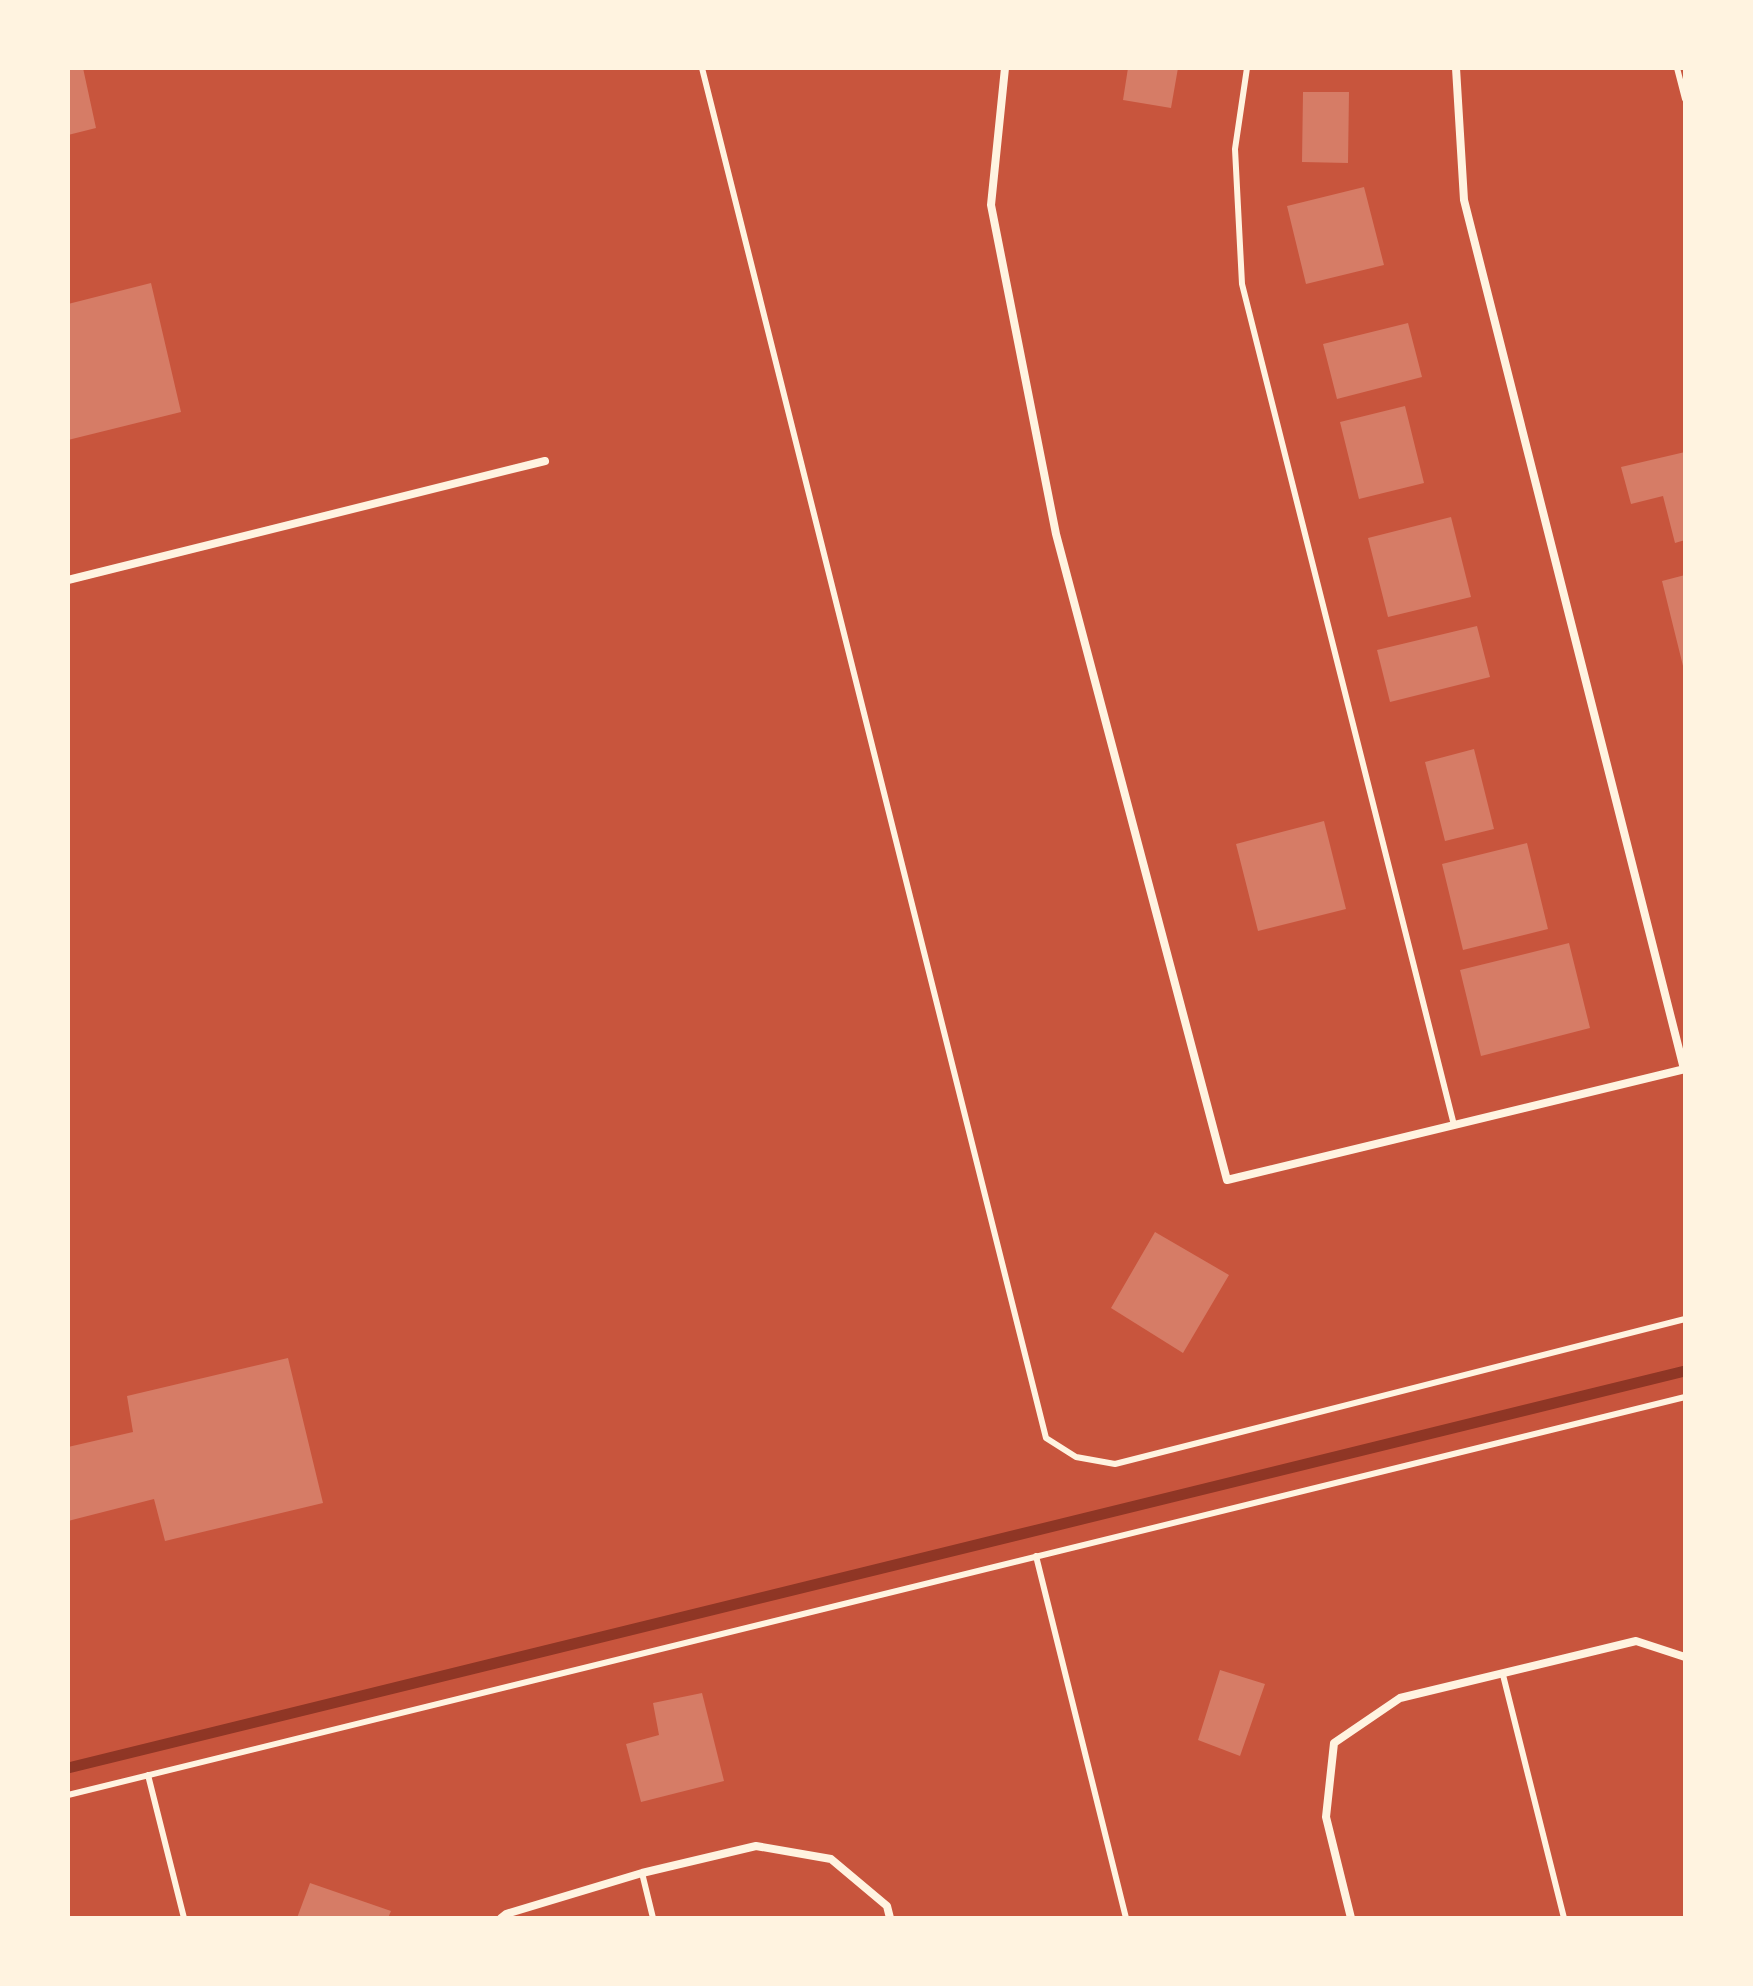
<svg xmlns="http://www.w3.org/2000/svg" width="1753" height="1986" font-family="Quicksand,sans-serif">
<rect width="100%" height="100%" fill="#c8553d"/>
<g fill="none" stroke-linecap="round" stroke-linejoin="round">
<path stroke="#8f3625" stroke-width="11" d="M68,1768l1617,-397"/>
</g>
<path fill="#d67c66" d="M68,68h15l13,60 -28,7z
M1128,68h50l-7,40 -48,-8z
M1303,92h46l-1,71 -46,-1z
M1364,187l20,78 -78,19 -19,-78z
M151,283l30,129 -113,28v-136z
M1408,323l14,54 -85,22 -14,-55z
M1405,406l19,77 -65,16 -19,-77z
M1685,452v88l-10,3 -12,-47 -32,8 -10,-37z
M1451,517l20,80 -83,20 -20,-79z
M1685,575v95h-1l-22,-89z
M1477,626l13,51 -100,25 -13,-52z
M1474,749l20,80 -49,12 -20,-79z
M1324,821l22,88 -88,22 -22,-87z
M1527,843l21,86 -85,21 -21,-86z
M1569,943l21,85 -109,28 -21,-86z
M1155,1232l74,43 -46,78 -72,-45z
M288,1358l35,145 -158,38 -11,-42 -86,22v-74l65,-15 -6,-36z
M1220,1670l45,14 -25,72 -42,-16z
M702,1693l22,88 -83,21 -15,-58 33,-9 -6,-32z
M310,1883l81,28 -3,7h-91z"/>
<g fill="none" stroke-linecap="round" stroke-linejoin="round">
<path stroke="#fff3e0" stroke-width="6" d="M702,68l344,1370 30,19 39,7 570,-145
M1247,68l-12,81 7,135 212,841
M1677,68l8,31
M1036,1556l90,362
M1503,1675l61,243
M148,1775l36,143
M68,1795l1617,-398
M642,1873l11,45"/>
<path stroke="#fff3e0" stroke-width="8" d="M1005,68l-14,137 65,329 171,646 458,-111
M1456,68l8,132 220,869
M68,580l477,-119
M501,1918l5,-4 136,-41 114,-27 75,13 56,47 3,12
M1351,1918l-25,-101 8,-74 66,-45 236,-57 49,16"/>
</g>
<rect width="1753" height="1986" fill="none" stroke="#fff3e0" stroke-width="140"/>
</svg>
